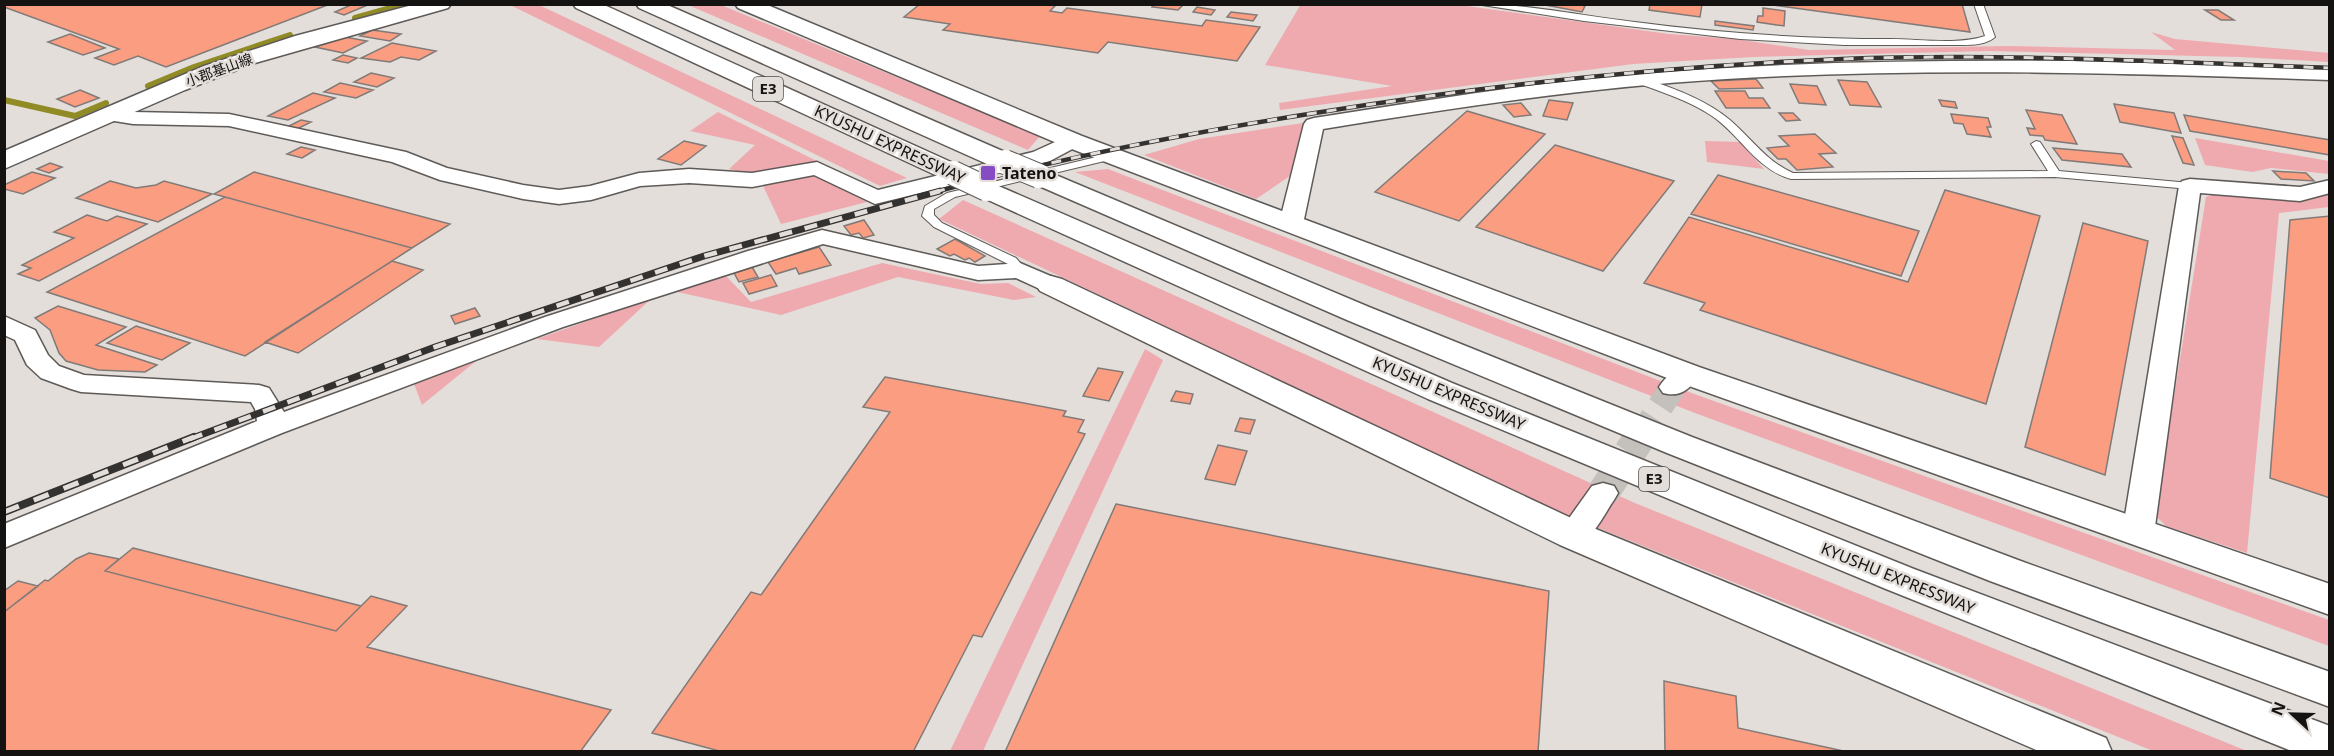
<svg xmlns="http://www.w3.org/2000/svg" width="2334" height="756" font-family="'Noto Sans','Noto Sans JP',sans-serif">
<rect width="100%" height="100%" fill="#e3deda"/>
<path fill="#efaab0" d="M1301,4l159,1 209,29 67,5 73,11 199,-4 167,4 -24,-18 24,7 155,14 -1,9 -90,-5 -251,-6 -235,6 -120,7 -353,46 -1,-7 113,-17 -127,-21z
M510,5h29l368,173 -27,8z
M688,5h33l319,131 -12,14z
M718,112l103,51 -15,4 61,35 -86,22 -23,-49 -29,-6 26,-24 -65,-14z
M1303,123l-13,53 -34,23 -112,-44 55,-16z
M2195,138l134,23v13l-58,-6 -19,4 -47,-7z
M1705,141l35,1 24,27 -57,-7z
M1108,169l589,226 632,225v26l-634,-233 -620,-241z
M2218,193l94,6 17,-6v14l-50,6 -32,340 -81,-27 -11,-11 51,-318z
M963,200l672,303 612,248h-94l-597,-240 -617,-292z
M882,263l99,21 27,-1 28,14 -22,3 -116,-23 -117,38 -108,-24 53,-15 25,26z
M652,298l-53,49 -62,-8z
M1145,349l18,11 -180,391h-33z
M481,357l-59,48 -8,-21z"/>
<g fill="none" stroke-linecap="round" stroke-linejoin="round">
<path stroke="#908b25" stroke-width="6" d="M355,18l50,-14
M148,86l46,-19 96,-32
M4,100l71,16 31,-13"/>
</g>
<path fill="#fb9d81" stroke="#807a78" stroke-width="1.5" d="M4,4h326l-164,63 -28,-11 -24,9 -19,-7 24,-9 -115,-42z
M353,4h17l-26,11 -9,-3z
M920,4h125l10,2 -5,5 12,2 5,-5 135,18 4,-6 54,7 -23,34 -129,-19 -10,11 -155,-23 7,-6 -46,-7z
M1154,4h28l1,1 -5,5 -26,-3z
M1540,4h37l8,2 -3,6z
M1650,4h52l-2,13 -51,-7z
M1765,4h197l8,28z
M1197,7l18,3 -4,5 -18,-3z
M1763,8l22,3 -1,15 -27,-4 1,-6h5z
M2205,10h13l16,10h-13z
M1231,12l26,3 -4,6 -26,-4z
M1715,21l39,5 -1,4 -38,-5z
M372,30l29,4 -11,7 -30,-5z
M70,34l35,14 -22,7 -35,-13z
M345,37l22,4 -24,12 -28,-6z
M392,43l44,8 -17,9 -18,-3 -11,5 -29,-4z
M343,55l14,3 -9,5 -15,-3z
M371,73l23,5 -17,9 -23,-5z
M1756,79l7,9 -44,1 -8,-8z
M1838,80l29,2 14,25 -31,-2z
M340,83l33,7 -17,8 -32,-6z
M1790,84l27,2 9,19 -27,-2z
M80,90l19,8 -24,9 -18,-8z
M1715,91h30l4,7h14l7,10h-44z
M313,93l22,5 -47,22 -20,-4z
M1549,100l24,3 -6,17 -24,-4z
M1939,100l16,2 2,6 -15,-2z
M1521,103l10,12 -17,2 -11,-12z
M2114,104l60,9 7,20 -61,-11z
M2026,110l36,5 15,29 -32,-4 -2,-4 -13,-1 -3,-7 8,1z
M1467,111l78,23 -86,87 -84,-29z
M1779,113h14l7,7 -14,1z
M1951,114l37,4 3,9h-4l4,10 -24,-3 -4,-10 -9,-1z
M2184,115l146,25v15l-140,-24z
M301,120l10,2 -14,7 -10,-2z
M1815,134l21,19 -17,1 14,13 -36,3 -11,-11h-8l-11,-11 22,-2 -10,-10z
M2172,136l11,2 11,27 -11,-2z
M684,141l22,5 -25,19 -23,-6z
M1555,145l119,36 -71,90 -127,-44z
M301,147l14,3 -13,8 -15,-4z
M2053,148l69,6 9,13 -69,-7z
M50,163l12,4 -13,6 -12,-4z
M2273,171l33,2 8,8 -33,-2z
M32,172l23,6 -32,16 -19,-5v-4z
M254,172l196,52 -38,24 -198,-54z
M1718,175l201,56 -18,45 -210,-62z
M110,181l26,7 20,-3 8,-4 48,13 -54,28 -82,-24z
M1945,190l95,26 -54,188 -286,-94 5,-7 -61,-20 45,-66 219,65z
M225,197l187,51 -167,108 -198,-64z
M87,215l20,6 10,-5 30,8 -108,57 -21,-7 13,-6 -9,-3 52,-27 -20,-6z
M2330,216v282l-60,-20 20,-258z
M864,220l10,15 -11,3 -4,-5 -8,2 -7,-9z
M2083,223l65,18 -43,234 -80,-28z
M955,239l30,17 -10,6 -6,-4 -4,2 -11,-6 -4,2 -13,-7z
M819,247l12,18 -32,9 -3,-6 -20,6 -8,-12z
M392,261l31,9 -125,83 -33,-11z
M752,267l6,10 -19,5 -5,-9z
M771,275l6,11 -28,8 -6,-11z
M58,306l68,21 -30,18 61,20 -12,7 -47,-2 -32,-9 -7,-8 -9,-23 -15,-12z
M475,308l5,8 -25,8 -4,-8z
M136,326l54,17 -28,17 -55,-17z
M1098,368l25,4 -14,29 -26,-5z
M885,377l181,34 -3,5 21,4 -6,12 7,2 -103,203 -9,-2 -60,117h-190l-71,-19 99,-141 10,3 129,-183 -27,-5z
M1176,391l17,3 -3,10 -19,-3z
M1240,418l15,2 -5,14 -15,-3z
M1218,445l29,6 -12,34 -30,-6z
M1116,504l433,87 -11,161h-533z
M133,548l228,58 -25,25 -231,-60z
M89,553l30,6 -14,12 231,60 35,-35 36,10 -40,41 244,63 -31,42h-576v-140l41,-32 3,1 28,-22z
M18,581l20,5 -34,26v-21z
M1664,681l72,15 2,32 110,24h-183z"/>
<g fill="none" stroke-linecap="round" stroke-linejoin="round">
<path stroke="#c4c0bc" stroke-width="26" stroke-dasharray="26 13" stroke-linecap="butt" d="M1639,439l34,-52"/>
<path stroke="#c4c0bc" stroke-width="32" stroke-dasharray="32 16" stroke-linecap="butt" d="M1603,493l37,-56"/>
<defs>
<path id="service" d="M1476,4c53,0 106,12 159,18 84,11 169,17 255,17 28,0 69,6 95,-3l-11,-32h9l12,33c-10,9 -27,8 -39,8h-112l-104,-6 -156,-18z
M1638,77c31,9 67,22 92,43 21,18 36,41 63,53l255,-2 -17,-27 5,-3 4,1 19,29 131,12 6,3 -6,3 -135,-12 -264,2c-34,-9 -51,-44 -79,-63 -24,-16 -51,-24 -77,-34l-2,-2z
M1113,153l5,3 -1,2 -162,39 -21,12v6l8,8 74,35 10,12 -2,3h-8l-8,-9 -74,-37 -12,-11 3,-10 22,-13z"/>
<path id="minor" d="M2071,61l259,7v12c-202,-7 -403,-13 -604,-1 -135,8 -269,28 -403,50l-20,95 -4,5 -8,2 -8,-2 -4,-5 25,-100 3,-4 7,-2c108,-17 216,-35 325,-44 143,-12 287,-14 432,-13z
M109,109l24,3 96,2 177,38 41,16 76,17 36,5 31,-4 49,-13 50,-4 63,4 65,-11 61,28 155,-38 33,-15 7,-2 7,2 3,4 -3,4 -32,17 -173,42 -61,-29 -62,12 -63,-4 -49,3 -49,14 -32,4 -36,-5 -83,-19 -48,-18 -163,-36 -96,-2 -31,-5 -3,-4 3,-4z
M2190,179l110,8 30,-7v13l-30,8 -100,-8 -46,341 -5,8 -11,3 -11,-3 -5,-8 57,-348 3,-5z
M822,230l156,36 42,-3 40,17 3,5 -3,5 -9,2 -9,-2 -26,-12 -38,2 -155,-36 -260,83 -281,106 -278,115v-24l253,-103 -2,-12 -4,-7 -170,-10 -10,-3 -30,-11 -14,-13 -12,-25 -11,-5v-19l31,14 13,25 11,11 25,9 175,10 10,3 15,24 261,-95 203,-66z
M1687,366l10,2 3,6c-9,14 -19,24 -37,19l-4,-6c7,-11 16,-18 28,-21z
M1603,483l11,3 4,7 -4,7c-14,20 -25,51 -52,43l-5,-8 35,-49z"/>
<path id="tertiary" d="M735,4h30l317,132 617,231 631,217v31l-655,-234 -611,-235 -326,-138z
M1051,276l11,3 524,246 520,213 6,14h-71l-481,-207 -520,-254 -4,-6 4,-6z"/>
<path id="secondary" d="M416,4h35l-3,4 -193,55 -70,27 -181,79v-18l200,-85 91,-30z"/>
<path id="motorway" d="M573,4h29l360,163 4,6 -4,6 -9,2 -9,-2 -368,-171z
M636,4h29l349,152 4,6 -4,6 -9,2 -9,-2 -357,-160z
M1039,168l330,139 323,130 326,123 312,112v35l-340,-126 -323,-128 -320,-133 -317,-138 -4,-6 4,-6z
M987,181l465,202 462,186 416,157v26h-36l-408,-163 -458,-190 -451,-204 -4,-6 4,-6z"/>
</defs>
<use href="#service" stroke="#5e5a57" stroke-width="2"/>
<use href="#minor" stroke="#5e5a57" stroke-width="3"/>
<use href="#tertiary" stroke="#5e5a57" stroke-width="3"/>
<use href="#secondary" stroke="#5e5a57" stroke-width="3"/>
<use href="#motorway" stroke="#5e5a57" stroke-width="3"/>
<use href="#service" fill="#fff" fill-rule="evenodd"/>
<use href="#minor" fill="#fff" fill-rule="evenodd"/>
<use href="#tertiary" fill="#fff" fill-rule="evenodd"/>
<use href="#secondary" fill="#fff" fill-rule="evenodd"/>
<use href="#motorway" fill="#fff" fill-rule="evenodd"/>
<defs>
<path id="rail-far2" d="M935,192c125,-34 252,-59 380,-79 175,-28 351,-47 527,-54 163,-6 326,3 488,9"/>
<path id="rail-far1" d="M190,439l245,-92 269,-91 236,-65"/>
<path id="rail" d="M4,512l190,-75"/>
</defs>
<use href="#rail-far2" stroke="#343230" stroke-width="4.5"/>
<use href="#rail-far1" stroke="#343230" stroke-width="7"/>
<use href="#rail" stroke="#343230" stroke-width="8"/>
<use href="#rail-far2" stroke="#e3deda" stroke-width="3" stroke-dasharray="10" stroke-linecap="butt"/>
<use href="#rail-far1" stroke="#e3deda" stroke-width="4.5" stroke-dasharray="13" stroke-linecap="butt"/>
<use href="#rail" stroke="#e3deda" stroke-width="5" stroke-dasharray="16" stroke-linecap="butt"/>
<defs>
<path id="motorway-bridge" d="M1005,162l34,14
M953,173l34,16"/>
</defs>
<use href="#motorway-bridge" stroke="#5e5a57" stroke-width="26" stroke-linecap="butt"/>
<use href="#motorway-bridge" stroke="#fff" stroke-width="24"/>
</g>
<rect fill="#864cc3" stroke="#e3deda" stroke-width="2" x="980" y="165" width="16" height="16" rx="3"/>
<g text-anchor="middle" stroke-width="5" stroke-linejoin="round" paint-order="stroke">
<g font-size="14" fill="#141311" stroke="#e3deda">
<text transform="translate(219 70) rotate(-20)" y="5">小郡基山線</text>
</g>
<g fill="#e3deda" stroke="#52504d" stroke-width="1.5">
<rect x="753" y="77" width="30" height="24" rx="4.5"/>
<rect x="1639" y="467" width="30" height="24" rx="4.5"/>
</g>
<g font-size="15" font-weight="bold" fill="#141311">
<text x="768" y="94">E3</text>
<text x="1654" y="484">E3</text>
</g>
<g font-size="16" fill="#141311" stroke="#e3deda">
<text transform="translate(890 144) rotate(25)" y="6">KYUSHU EXPRESSWAY</text>
<text transform="translate(1449 393) rotate(23)" y="6">KYUSHU EXPRESSWAY</text>
<text transform="translate(1898 578) rotate(22)" y="6">KYUSHU EXPRESSWAY</text>
</g>
<g font-size="16" font-weight="bold" fill="#141311" stroke="#e3deda" text-anchor="start">
<text x="1002" y="179">Tateno</text>
</g>
</g>
<rect width="2334" height="756" fill="none" stroke="#141311" stroke-width="12"/>
<g transform="translate(2292 714) rotate(292)" stroke="#e3deda" stroke-width="4.5" paint-order="stroke">
<path d="M0-4.5L10 22L0 15L-10 22Z" fill="#141311"/>
<text y="-9" font-size="16" font-weight="bold" text-anchor="middle" fill="#141311">N</text>
</g>
</svg>
